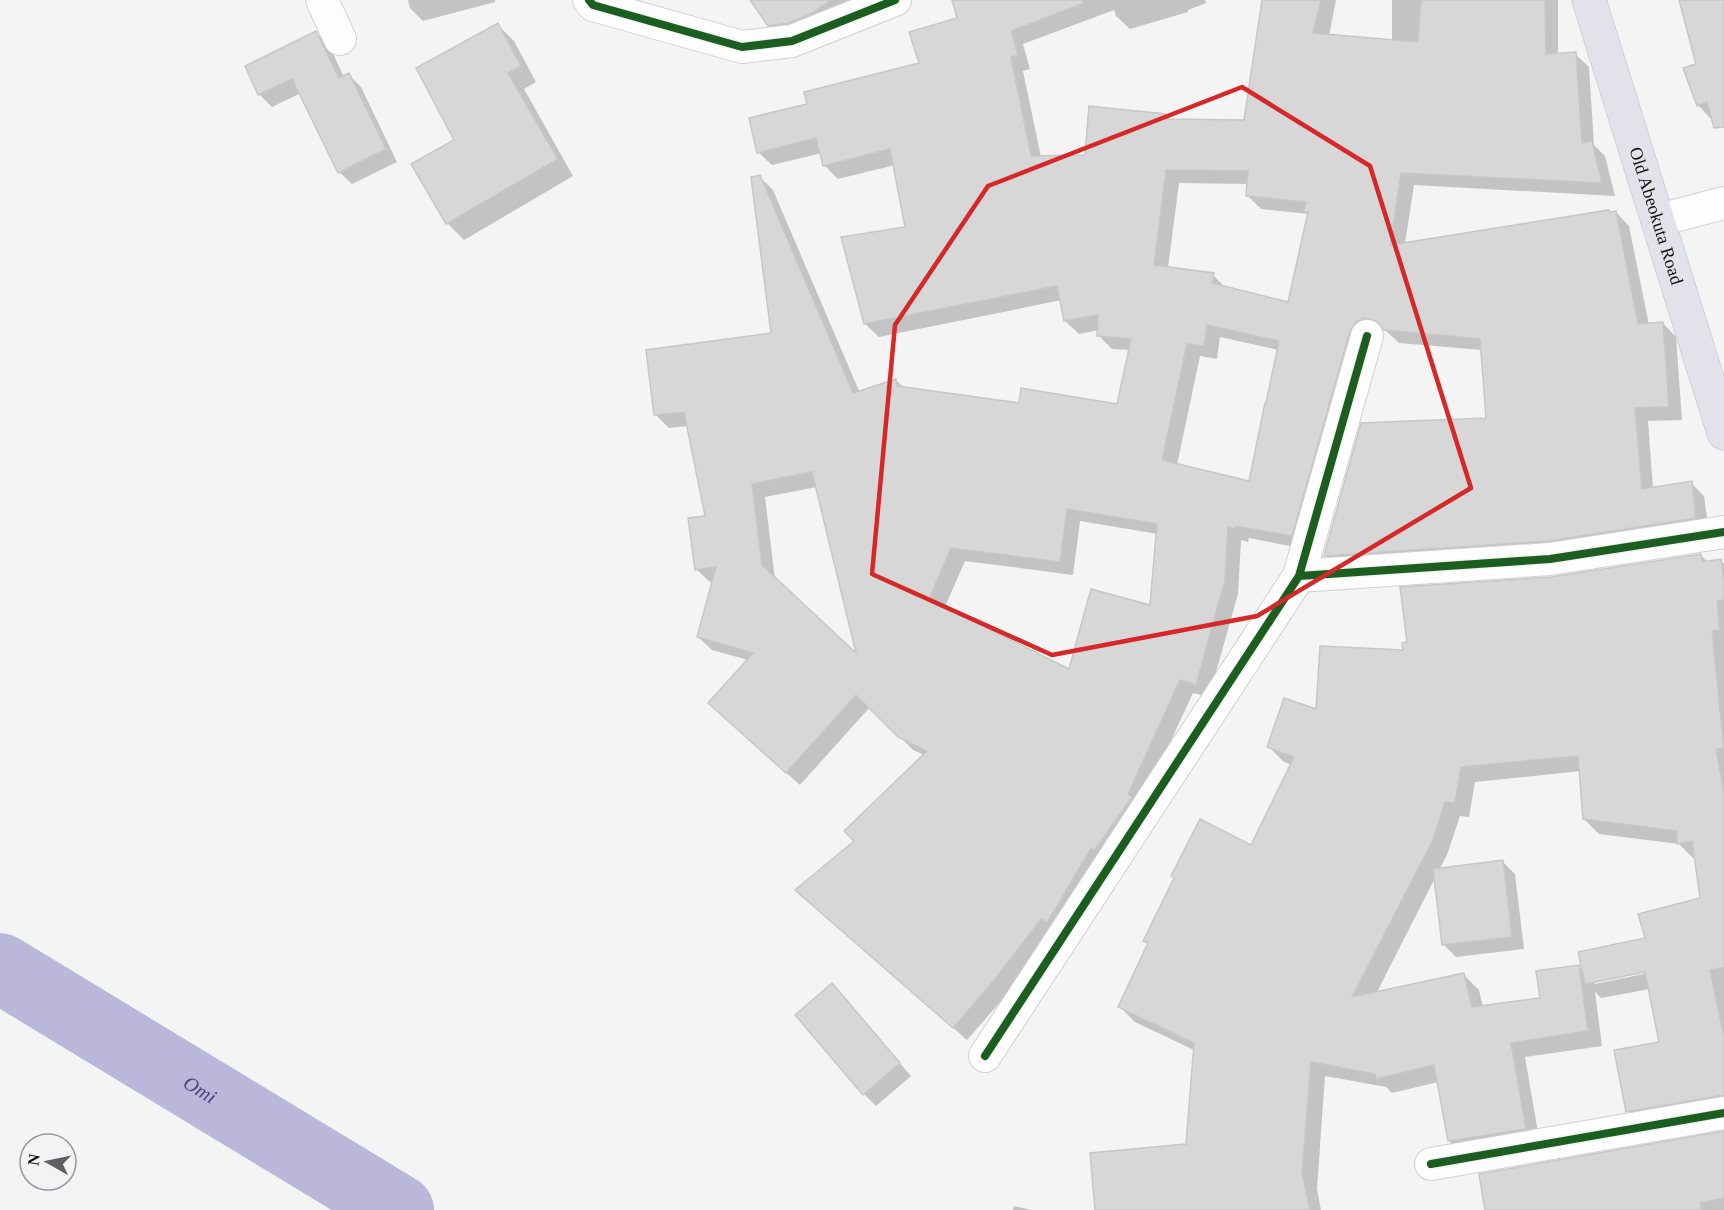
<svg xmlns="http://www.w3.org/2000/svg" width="1724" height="1210" font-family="'Times New Roman',serif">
<rect width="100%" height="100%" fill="#f4f4f5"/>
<path fill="#0003" fill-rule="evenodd" d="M408,0h87v2l-72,19 -13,-13z
M752,0h109l-79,38 -13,-13z
M956,0h249l1,3 -18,7v2l-58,17 -14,-13 -2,-6 -91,34 7,25 -7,2 18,86 45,-1 79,-41 6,5 74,1 19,-121h72l-7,36 63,5v-41h166v55l17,-1 14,13 5,78 11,11 10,40 -201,-11 -9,59 211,-32 13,14 20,99 14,-2 13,14 6,83 -34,1 5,67 38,-5 13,13 5,35 -370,38 -13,-13 162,-137 -6,-69 -83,-7 -13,-12h-9l-72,218 -56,-11 -1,4 -7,-2 -3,54 -29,103 -16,-4 -53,115 -132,185 -41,47 -156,-137 113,-148 -11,-5 -43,-43 -70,78 -77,-69 25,-56 -36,-10 -14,-13 15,-55h-3l-14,-13 10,-52 -18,-91 -19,2 -13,-13 116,-80 -13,-159 14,14 87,203 36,-13 8,8 116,16 98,2 12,-56 -18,-1 -14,-14 1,-5 -20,4 -14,-13 -3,-21 -183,37 -14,-13 42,-96 -12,-63 -57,14 -13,-13 -3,-13 -50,12 -14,-13 51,-47 112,-41 37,-45zM1179,183l70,1 -1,12 13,13 48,5 -20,90 -63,-16 -13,-13 -45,-7zM1220,337l59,13 -28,133 -74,-18 23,-109 17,3zM817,487l42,170 -84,-78 -10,-82zM1080,521l78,13 -7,73 -81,64 -126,-62 21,-48 108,14z
M1680,0h44v114l-13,5 -13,-14v-41z
M498,25l16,16 22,41 -12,7 49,87 -109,64 -17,-17 -33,-59 42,-24z
M316,33l13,12 15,32 5,-2 12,12 36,75 -45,22 -13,-12 -38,-79 -29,14 -12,-12 -13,-29z
M1701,555l7,8 13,-2 3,3v548l-82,14 -15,-15 33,-68 -10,-54 -49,9 -6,-6 7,54 -77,11 15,87 -76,12 -15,-15 -11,-59 -46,11 -6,-6 -61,-11 -8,113 4,21h-224l90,-65 7,-95 -59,-28 -15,-15 29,-62 -4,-5 106,-93 41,-82 -8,-3 -15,-15 48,-36 88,-59 146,-74zM1581,771l3,48 15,15 80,10 14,14 3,-1 6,42 -56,40 -62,33 -5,-5 -38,32 -58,8 -4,-17 -15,-15 -88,19 59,-116 8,66 13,13 68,-8 -9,-75 -12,-12 -64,8 8,-15 13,-39 9,1 6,-35zM1652,969l1,3 -58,12v-3z
M832,985l79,91 -35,30 -12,-12z
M1724,1133v77h-237z
M1014,1206l18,4h-19z"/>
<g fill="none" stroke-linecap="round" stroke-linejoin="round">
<path stroke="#bab7da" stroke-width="70" id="s1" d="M0,968l399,242"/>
</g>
<path fill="#d7d7d8" stroke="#c7c7c8" stroke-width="1.5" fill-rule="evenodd" d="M750,0h81l-22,15 -21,8 -20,3z
M952,0h131l1,3 -73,28 7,24 -7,2 20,99 54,-1 4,-49 77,8v5l78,1 18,-120h59l-8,33 105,9 3,-42h124l1,54 30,-2 6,91 10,-2 10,42 -201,-10 -11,72 219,-35v2l7,-1 22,113 25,-2 6,85 -34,1 7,81 50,-8 4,37 -148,23 -224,15 37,-133 125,-5 -6,-79 -96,-9 -5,-7 -8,-4 -8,-1 -8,5 -5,8 -58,205 -56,-10 -1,3 -7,-2 -3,53 -29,105 -16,-5 -52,114 4,3 -38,54 -3,-3 -44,75 -6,-4 -46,60 -42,49 -158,-138 59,-49 -10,-10 83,-80 -29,-14 -42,-42 -70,78 -78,-70 45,-50 -56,-16 19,-70 -21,3 -7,-52 17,-2 -21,-104 -30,3 -8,-65 125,-17 -20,-156 9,-2 93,218 43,-14 1,7 122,17 2,-15 96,16 14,-65 -34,-3 1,-21 -34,6 -7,-35 -193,38 -23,-87 64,-10 -15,-78 -67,17 -7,-28 -59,15 -8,-35 58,-14 -3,-12 115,-29 -10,-31 48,-14zM1166,170l82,1 -2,25 60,6 -2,10h4l-20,90 -76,-19 2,-10 -60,-8zM1207,325l72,16 -13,62h-1l-16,78 -87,-21 25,-116 17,2zM812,472l44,181 -94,-88 -10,-81zM1067,509l90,15 -7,81 -59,-16 -22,80 -140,-70 22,-51 109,14z
M1679,0h45v127l-10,1 -7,-26 -10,4 -14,-38 13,-4z
M498,23l23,43 -13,7 50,86 -112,65 -35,-60 43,-24 -38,-72z
M316,31l23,47 10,-5 37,76 -48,24 -46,-94 -34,16 -13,-29z
M1701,554l1,8 19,-3 3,21v20l-7,1 3,29 -8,1 12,117 -8,1 8,43v175l-14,3 14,66v59l-98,17 -12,-62 45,-8 -14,-70 -60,12 -7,-32 67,-14 -7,-24 62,-16 -8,-57 -15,3v-13l-94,-12 -5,-63 -117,11 -6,36 -10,-1 -12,38 -81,157 112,-24 8,34 68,-9 -4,-27 43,-6 9,66 -77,12 15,86 -78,12 -14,-76 -58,14 -1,-5 -64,-12 -9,111 8,37h-215l-5,-57 96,-9 8,-101 -76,-36 30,-64 -5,-2 31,-63 -3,-2 29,-57 51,26 43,-88 -27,-10 17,-49 32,11 4,-63 83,4 -1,-7 5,-1 -7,-55 151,-10z
M1503,860l9,77 -70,8 -9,-76z
M832,983l68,80 -37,32 -68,-80z
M1724,1131v67l-24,5 2,7h-217l-6,-36z"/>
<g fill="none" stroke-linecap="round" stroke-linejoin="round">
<defs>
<path id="street" d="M322,0l18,39
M589,0l4,5 149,42 50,-6 103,-41
M1659,220l65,-17
M1299,576l251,-17 174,-27
M985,1056l314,-480 68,-240
M1431,1164l293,-51"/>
<g id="highway">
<path id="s2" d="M1589,0l135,433"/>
</g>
</defs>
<use href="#street" stroke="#d1d0d2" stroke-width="34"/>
<use href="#highway" stroke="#d0d0d0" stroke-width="35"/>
<use href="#street" stroke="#fdfdfe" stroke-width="32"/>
<use href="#highway" stroke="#e2e2eb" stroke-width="33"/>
<defs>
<path id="cycleway" d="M589,0l4,5 149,42 50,-6 103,-41
M1299,576l251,-17 174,-27
M985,1056l314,-480 68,-240
M1431,1164l293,-51"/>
</defs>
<use href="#cycleway" stroke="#f3f3f6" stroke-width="11"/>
<use href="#cycleway" stroke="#1b5e20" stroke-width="8"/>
</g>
<path fill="none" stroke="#d62828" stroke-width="4.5" stroke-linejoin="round" d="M1242,87l128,79 101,322 -214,128 -205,39 -180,-81 23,-249 93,-139z"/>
<g text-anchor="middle" stroke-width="6" stroke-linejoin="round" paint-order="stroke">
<g font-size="18" fill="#0f0f10" stroke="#f3f3f6">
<text dy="6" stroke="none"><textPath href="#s2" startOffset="226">Old Abeokuta Road</textPath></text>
</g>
<g font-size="20" font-style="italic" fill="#4c4381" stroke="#f3f3f6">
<text dy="7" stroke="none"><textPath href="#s1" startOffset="234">Omi</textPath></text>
</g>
</g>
<g transform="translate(48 1162) rotate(279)"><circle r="28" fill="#f3f3f6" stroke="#98989a" stroke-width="1.5"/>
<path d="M0-4.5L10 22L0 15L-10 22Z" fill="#5f5f60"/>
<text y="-9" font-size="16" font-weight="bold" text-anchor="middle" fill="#0f0f10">N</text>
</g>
</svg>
